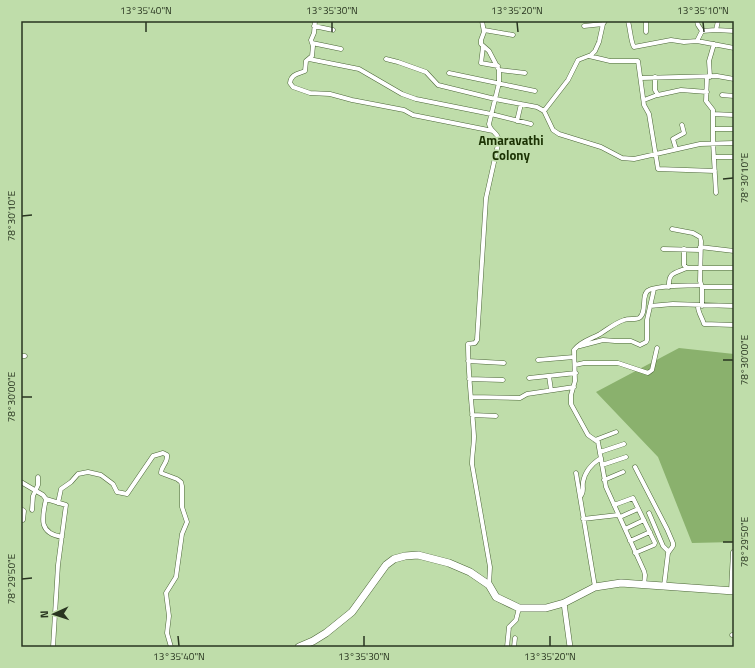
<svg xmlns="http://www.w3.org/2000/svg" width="755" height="668" font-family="'Titillium Web',sans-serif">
<rect width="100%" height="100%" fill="#bfddaa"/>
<path fill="#8ab16d" d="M679,348l55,6v188l-42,1 -34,-86 -62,-65z"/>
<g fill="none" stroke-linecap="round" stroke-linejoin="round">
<defs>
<path id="minor" d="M315,21l-1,12 -3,7 2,6 -1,10 -6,5 -1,10c-7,3 -14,3 -15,12l3,4 17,6 20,1 22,6 52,10 9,5 80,16
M482,21l2,11 -3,8v4l8,7 10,19v13l-10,41c1,7 9,9 10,16l-13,58 -9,142 -2,3 -7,1c0,31 4,61 6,92 0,9 -2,18 -2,28l18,103 -1,18
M628,21c2,7 3,22 6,26l37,-7 13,2 13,-1 5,-10 14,-1 2,-9
M697,21l1,4 4,6
M314,26l19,4
M584,26l19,-2
M484,30l29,5
M716,30l18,1
M646,32v-11
M697,41l37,7
M312,43l29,6
M483,47l-2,16 17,3
M589,56l21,5h28l6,44 5,9 9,55 57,2
M309,59l50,10 43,25 14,5 75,15 40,10
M386,59l12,3 28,10 12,13 57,14 42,8 7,4 24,-31 10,-20 13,-5 4,-4 4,-9 4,-18 2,-3
M499,70l26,3
M449,73l86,18
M655,77v13l3,5 23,-5 26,2
M707,77l-1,24 7,9v32l3,51
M710,77l-1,-16 5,-17
M641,78l76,-2 17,3
M722,95l12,1
M644,100l13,-5
M544,111l9,19 6,4 42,13 21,11 12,1 66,-15 34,-1
M713,114l21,1
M517,121l4,-17
M713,129h21
M676,149l-3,-10 11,-6 -2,-8
M714,157h20
M672,229l21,4 7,4 1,4 -1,40 2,6h32
M700,247l34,4
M663,249l37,1
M684,249v16l3,3h47
M669,287c-1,-15 6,-14 18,-19
M702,287v19
M650,306l23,-2 61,2
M698,306c0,7 4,11 6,18l30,1
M580,346l23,-6 12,1h16l9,4 6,-3 1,-2v-20l7,-31
M21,356h4
M538,360l36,-3
M468,361l36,2
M575,365l9,-2h34l30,10 4,-3 5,-22
M549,376l2,14
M529,378l47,-5
M469,379l34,1
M471,397l49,1 7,-4 47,-7
M472,415l24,1
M595,440l21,-8
M600,452l24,-8
M602,465l24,-8
M635,467l32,62 6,14v3l-5,7 -4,33
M576,473l19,114
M604,480l19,-8
M21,482l22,13 3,4 20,6 -8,60 -5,82
M580,497c5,-5 2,-9 3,-15 2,-11 10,-19 18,-24
M46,499c-4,19 -8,34 16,38
M58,503l3,-14 10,-7 7,-8 10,-2 13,3 12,9 4,8 10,2 26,-38 10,-3 4,2c1,8 -6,11 -6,18l16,6 4,3 1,4v21l5,15 -5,12 -6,43 -10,16 3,23 -2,17 4,14
M614,505l19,-7 22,45 -1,2 -19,8
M21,509l3,2 -1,9
M32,510l1,-14 5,-11v-8
M649,513l14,33 5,5
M620,517l18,-8
M583,519l35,-4
M625,529l19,-9
M630,541l20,-9
M644,585l1,-10 -1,-4 -38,-84 -8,-45 -10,-7 -17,-31v-9l4,-14 -1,-31c7,-9 17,-11 26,-16 8,-5 15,-11 24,-14 5,-2 11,0 15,-2 9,-5 1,-24 10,-28 10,-5 39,-4 52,-5
M731,591l2,-39
M732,635h2
M507,647l2,-20 7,-7 3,-12
M514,647l1,-9"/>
<path id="tertiary" d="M564,603l6,44"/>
<path id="trunk" d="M299,647l14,-6 13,-8 26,-21 34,-47 8,-6 11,-3 13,-1 31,8 21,9 19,13 7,12 23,11h27l18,-5 31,-16 26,-4 113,8"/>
</defs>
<use href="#minor" stroke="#4c6638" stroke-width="5"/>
<use href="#tertiary" stroke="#4c6638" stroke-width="6"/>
<use href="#trunk" stroke="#4c6638" stroke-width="8"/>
<use href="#minor" stroke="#fff" stroke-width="4"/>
<use href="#tertiary" stroke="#fff" stroke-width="5"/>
<use href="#trunk" stroke="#fff" stroke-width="7"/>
</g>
<path fill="none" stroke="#293520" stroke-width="1.5" d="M146,22v10M332,22v10M517,22l1,10M703,22l1,10M723,179l10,-1M22,216l10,-1M723,360h10M22,397h10M723,542h10M22,579l10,-1M178,636l1,10M364,636v10M550,636v10"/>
<g text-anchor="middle" stroke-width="3.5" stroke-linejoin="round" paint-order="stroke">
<g font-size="13" font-weight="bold" fill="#1b3203" stroke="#bfddaa">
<text x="511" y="145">Amaravathi<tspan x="511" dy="15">Colony</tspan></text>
</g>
</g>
<rect width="755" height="668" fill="none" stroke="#bfddaa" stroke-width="44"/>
<g transform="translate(54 614) rotate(267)" stroke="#bfddaa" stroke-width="3" paint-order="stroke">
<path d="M0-3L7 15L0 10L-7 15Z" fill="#293520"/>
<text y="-6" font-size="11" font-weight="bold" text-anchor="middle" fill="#293520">N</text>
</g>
<rect x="22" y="22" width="711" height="624" fill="none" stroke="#293520" stroke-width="1.5"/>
<g font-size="10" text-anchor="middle" fill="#293520">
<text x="146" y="14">13°35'40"N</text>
<text x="332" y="14">13°35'30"N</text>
<text x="517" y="14">13°35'20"N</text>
<text x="703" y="14">13°35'10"N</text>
<text transform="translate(744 178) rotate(-90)" y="4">78°30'10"E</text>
<text transform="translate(11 216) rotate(-90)" y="4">78°30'10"E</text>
<text transform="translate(744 360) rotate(-90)" y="4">78°30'00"E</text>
<text transform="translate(11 397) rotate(-90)" y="4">78°30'00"E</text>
<text transform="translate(744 542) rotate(-90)" y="4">78°29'50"E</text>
<text transform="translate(11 579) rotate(-90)" y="4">78°29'50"E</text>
<text x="179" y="660">13°35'40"N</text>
<text x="364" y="660">13°35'30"N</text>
<text x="550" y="660">13°35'20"N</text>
</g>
</svg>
